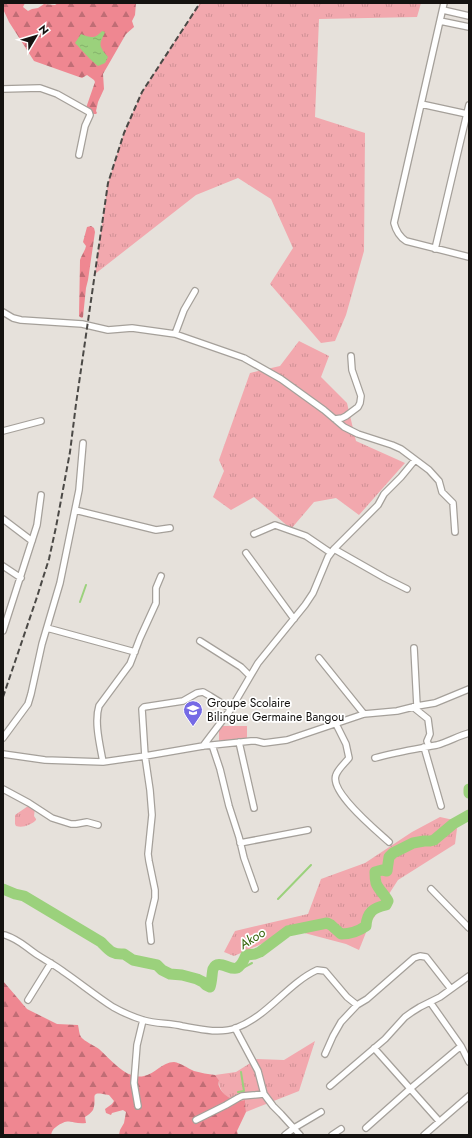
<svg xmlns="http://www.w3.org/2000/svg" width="472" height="1138" font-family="Jost,sans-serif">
<defs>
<pattern id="grass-tufts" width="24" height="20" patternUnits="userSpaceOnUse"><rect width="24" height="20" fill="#f2a8ae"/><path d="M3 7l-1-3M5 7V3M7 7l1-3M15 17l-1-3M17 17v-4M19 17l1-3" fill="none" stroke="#cf9095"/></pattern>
<pattern id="forest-firs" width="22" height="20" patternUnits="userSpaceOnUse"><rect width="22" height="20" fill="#ef8791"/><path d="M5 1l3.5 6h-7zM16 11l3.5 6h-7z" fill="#c06d75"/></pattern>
<pattern id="water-ripples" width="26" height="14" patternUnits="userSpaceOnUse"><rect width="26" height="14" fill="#9bd17c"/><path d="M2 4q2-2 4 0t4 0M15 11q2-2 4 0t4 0" fill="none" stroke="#85b26a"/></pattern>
</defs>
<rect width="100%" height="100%" fill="#e6e1db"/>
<path fill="url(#grass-tufts)" d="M200,3h221l-4,14 -98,2 -4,98 50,16 -1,118 -18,64 -11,26 -14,2 -51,-59 23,-36 -22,-49 -33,-21 -42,17 -101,79 13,-91 16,-50 18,-41z
M299,341l30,15 -8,21 26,26 9,38 49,22 -46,52 -23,-17 -22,4 -23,27 -37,-32 -23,13 -18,-13 11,-26 -5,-11 31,-87 30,-7z
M31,804l4,4 -1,8 2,3v1c-5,5 -13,8 -20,6l-1,-2v-9z
M440,817l18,4 -3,23 -57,36 -29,45 -10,25 -13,-6 -53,-14 -59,26 -10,-4 11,-21 73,-17 13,-35 44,-16 47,-31z
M315,1041l-16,50 -53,21 -1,-12c-13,4 -27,-7 -26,-20l-4,-5 21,-3 21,-13 27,1z"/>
<path fill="url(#forest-firs)" d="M3,3h22l-2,4 5,4 4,-2 6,-1 6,-4 11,1 3,-2h78l-1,12 -3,6 2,6 -8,7 -23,40 1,15 -6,13 -2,9 1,2 -1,1h-3l-7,-6 9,-26 -1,-2 -7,-5 -5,3 -48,-17 -25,-39 -6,-13z
M91,226l3,2 1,4 -7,48 -2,8 -3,29 -1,1 -2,-1 -1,-1 1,-56c2,-6 5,-9 6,-14l-3,-4 4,-15z
M3,981l24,28 30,15 21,1c1,4 1,9 3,12 3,4 14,9 18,12 12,11 28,31 45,27 11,-2 18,-14 30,-14 7,1 13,6 20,9 7,2 14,3 21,4l4,5c0,1 -1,5 0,6 3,10 17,17 26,14l1,12 -9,19 1,4h-119l1,-5 4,-7 2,-11 -3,-2 -11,3 -1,2 -5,-2 -1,-4 7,-5 2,-3 -5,-6c-22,-5 -11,2 -16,15 -2,3 -5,5 -8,7l1,6c-14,2 -16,-7 -30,4 -3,2 -4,4 -5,8h-48z"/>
<path fill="#f2a8ae" d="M219,726h28v17h-28z"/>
<path fill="url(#water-ripples)" d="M102,31l3,1c-2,6 -7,11 -3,17 1,3 4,5 6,8l-3,6 -7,3c-8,-6 -15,-15 -23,-23l6,-9c10,4 14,5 21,-3z"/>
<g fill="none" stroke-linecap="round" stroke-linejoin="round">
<path stroke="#9bd17c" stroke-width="2" d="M80,602l6,-17
M278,899l33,-34
M237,968l2,2 13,-7
M238,1092l6,-1 -3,-19"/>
<path stroke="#9bd17c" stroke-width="11" d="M469,789v4
M3,889l12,5 9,2 77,46c8,8 11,13 23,12l9,6 24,5 5,5 8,4 12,1 15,4 6,3 3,3 4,2c2,-5 2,-15 3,-18 5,-11 17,2 24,-1 4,-2 7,-8 9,-13l9,-1 5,-2 28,-21 39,-8 4,2 10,9c8,0 18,-3 25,-8 1,-14 7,-18 20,-21l2,-4c-3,-6 -10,-12 -12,-18 -1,-4 -1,-8 -1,-11l7,-2 5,1 2,-14 4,-4 20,-10 11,-2h6l4,-1 19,-16 16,-9"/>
<defs>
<path id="street" d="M444,3l-50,220c2,8 6,14 12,18l63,16
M443,10l26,6
M440,21l29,6
M3,89l37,-1 17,6 32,18 1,3 -5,11 -6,29
M421,104l46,10
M435,249l34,-144
M3,312l10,6 8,2 61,4 26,6 24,-2 43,6 69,24 37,21 43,31 20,17 14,7 34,11 9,4 28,21 10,11 3,11 11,11 2,29
M175,334l9,-24 11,-19
M335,419l7,-1 4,-2 12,-9 2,-4 1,-7 -9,-26 -1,-14
M3,431l38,-10
M75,510l81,20 14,-2
M3,519l29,22
M254,534l21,-9 31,11 25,17
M334,549l51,29 22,11
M246,553l48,66
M3,566l18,12
M47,628l88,24
M3,631l34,-106 4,-30
M200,641l41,26 9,9
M414,648l3,58
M319,658l45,56
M413,707l15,12 2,15 -3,7 2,5
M336,724l10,20 3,14c-4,5 -11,11 -13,17 -7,17 41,56 53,67
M3,738l25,-34 3,-10 11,-50 18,-61 19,-93 4,-47
M239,742l15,66
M212,745l8,24 9,37 10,31 5,21 11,31
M203,746l28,-37 27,-46 47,-58 8,-12 15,-36 6,-8 44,-44 6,-11 17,-17 14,-17
M424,747l17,59
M3,754l42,6 58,2 42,-6 58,-10 48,-5h5l8,2 23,-3 77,-26 33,-3 20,-5 18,-3 34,-14
M375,758c21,-6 41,-9 62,-13 11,-3 21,-9 32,-12
M103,762c-3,-17 -9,-40 -4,-56l31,-42 10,-26 16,-35v-15l5,-12
M3,789l26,14 23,15 19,6h5l11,-2 11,3
M240,843l68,-13
M431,889l38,39
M5,935c15,5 19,11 31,19 9,6 19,11 28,18 16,11 32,24 49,35 9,5 20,10 30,13 13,4 27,3 39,6 17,3 37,8 54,2 32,-12 51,-44 81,-58l8,1 22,26 10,8 10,-6 47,-41 6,-2 6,1 25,32
M151,941l-2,-18 6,-25v-8l-6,-29 -1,-7 4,-39 -2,-25 -5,-34 -3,-47 2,-2 39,-6 14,-8 6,-1 7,4 21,13
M28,1000l23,-37
M430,1002l31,44 8,16
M235,1028l23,43 6,23 9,12 8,8 19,21
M374,1048l65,73
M325,1054l8,-18 8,-14 16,-17
M330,1086l55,-47 20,-22 7,-5 8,-5 20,-10 29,-21
M138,1106l-4,-23 3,-38 6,-25
M196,1120l30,-15 12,-7 4,-2 22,-2
M366,1128l45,-40 50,-42
M285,1135l9,-7 27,-16
M332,1135l9,-6
M424,1135l45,-39"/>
</defs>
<use href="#street" stroke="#a5a09a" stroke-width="8"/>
<use href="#street" stroke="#fff" stroke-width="5.5"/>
<path stroke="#4b4946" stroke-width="2" stroke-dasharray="6 3" stroke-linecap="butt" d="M3,697l33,-97 13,-41 7,-32 14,-75 6,-48 32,-221 16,-50 18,-41 58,-89"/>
</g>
<defs>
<symbol id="school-pin" viewBox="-11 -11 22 30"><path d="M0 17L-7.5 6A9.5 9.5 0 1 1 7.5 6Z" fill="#766ae5" stroke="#fff"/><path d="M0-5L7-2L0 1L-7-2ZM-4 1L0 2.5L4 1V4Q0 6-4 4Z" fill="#fff"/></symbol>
</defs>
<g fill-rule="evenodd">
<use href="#school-pin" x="182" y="699" width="22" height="30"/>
</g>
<g text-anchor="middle" stroke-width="3.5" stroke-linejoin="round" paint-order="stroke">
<g font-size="12" fill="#141210" stroke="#fff" text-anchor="start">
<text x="207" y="707">Groupe Scolaire<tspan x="207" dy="14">Bilingue Germaine Bangou</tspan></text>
</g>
<g font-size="13" font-style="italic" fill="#326106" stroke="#fff">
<text transform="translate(252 938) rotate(-32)" y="5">Akoo</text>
</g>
</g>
<rect width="472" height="1138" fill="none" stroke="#141210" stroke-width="8"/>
<g transform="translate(36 36) rotate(52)" stroke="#ffffff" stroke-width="3" paint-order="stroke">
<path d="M0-3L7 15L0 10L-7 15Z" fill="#141210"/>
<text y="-6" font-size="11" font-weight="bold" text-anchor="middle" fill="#141210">N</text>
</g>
</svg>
